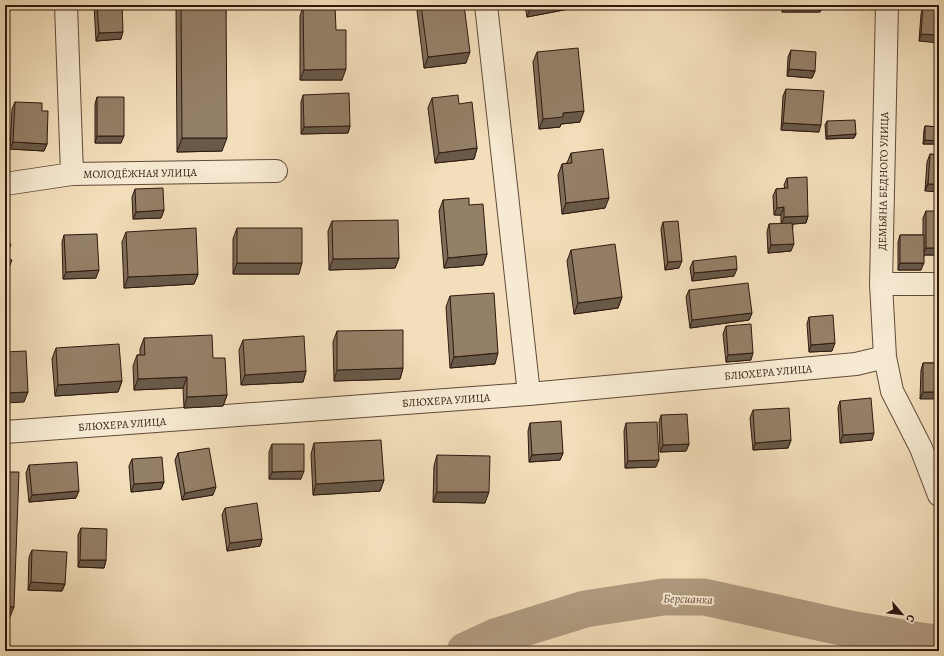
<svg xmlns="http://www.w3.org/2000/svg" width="944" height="656" font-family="Alegreya,serif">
<rect width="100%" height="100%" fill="#f2deba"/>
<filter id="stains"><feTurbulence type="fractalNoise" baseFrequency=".005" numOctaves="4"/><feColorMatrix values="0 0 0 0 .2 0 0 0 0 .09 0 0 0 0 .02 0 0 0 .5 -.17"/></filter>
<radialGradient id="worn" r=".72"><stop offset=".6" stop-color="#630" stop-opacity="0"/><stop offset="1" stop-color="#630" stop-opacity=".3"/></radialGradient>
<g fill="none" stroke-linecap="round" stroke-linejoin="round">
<path stroke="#b09b80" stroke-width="37" d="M465,651l30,-14 90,-28 78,-12h41l146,32 77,13h12"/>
<defs>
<path id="minor" d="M66,5l6,169
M486,5l43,389
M887,5l-6,279 4,73 7,34 29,57 18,47
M5,184l67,-10 204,-3
M881,284h58
M5,432l524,-38 327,-30 29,-7"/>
</defs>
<use href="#minor" stroke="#604a39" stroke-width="24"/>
<use href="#minor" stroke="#f7ead2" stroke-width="22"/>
</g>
<path fill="#7f6d59" stroke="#2f190e" d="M94,5h28l-1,34 -25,2z
M176,5h50l-4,146 -45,1z
M419,5h45l2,58 -42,5 -7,-57z
M525,5h46l-2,4 -42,8z
M782,5h41l-3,7h-38z
M303,6l33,24 6,50h-42v-64z
M923,7l16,1 -20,33 2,-27z
M791,50l24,21 -3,7 -25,-2 1,-19z
M537,52l43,70 -19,2 -1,3 -21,2 -6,-67z
M786,89l33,43 -38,-2 2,-34z
M303,95l47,31 -2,7 -47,1v-32z
M97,97l24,46h-26v-39z
M432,98l27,6 18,44 -3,11 -39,4 -7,-55z
M15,102l27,9 5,33 -3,7 -34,-2 2,-40z
M827,121l29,13 -2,4 -28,1 -1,-14z
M925,126l14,1v17h-16l1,-14z
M571,153l34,55 -43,6 -4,-39 4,-11 5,-1z
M930,154l9,1 -14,36 2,-29z
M787,178l21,38 -2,7 -13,1 -2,27 -23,2 -1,-21 2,-8h12v-9h-7l-1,-19 3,-7 9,-1 -1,-3z
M135,189l29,21 -3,8 -28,1 -1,-22z
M443,200l26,5 18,49 -4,11 -39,3 -5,-57z
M926,211l13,44h-15l-3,15h-23v-28l2,-7h23v-17z
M332,221l67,37 -4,10 -66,2 -1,-39z
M663,222l16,46 -14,2 -4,-41z
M237,228l62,46h-66v-35z
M126,232l72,42 -4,10 -70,4 -2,-46z
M64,235l32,43 -33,1 -1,-37z
M571,250l51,47 -4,11 -44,6 -7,-53z
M693,261l41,15 -42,5 -2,-13z
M689,290l63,23 -3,7 -59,8 -4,-31z
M450,296l45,68 -45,4 -4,-61z
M809,317l23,34 -23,1 -2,-28z
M726,326l25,34 -25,2 -3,-28z
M337,331l66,37 -3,11 -66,2 -1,-39z
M144,338l69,20 14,37 -4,11 -39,2 -1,-20 -49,2 -1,-24 4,-11h3v-6z
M243,340l63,31 -3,11 -62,3 -2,-35z
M56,348l66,33 -4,11 -63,4 -3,-37z
M923,363h16l-19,36 1,-29z
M840,401l32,39 -32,3 -2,-35z
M753,410l38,30 -3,8 -35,2 -3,-32z
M661,415l28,29 -3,7 -26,1 -1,-30z
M530,423l33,30 -3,7 -31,2 -1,-31z
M626,423l30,44 -31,1 -1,-37z
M314,443l70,37 -4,11 -67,4 -2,-41z
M272,444l29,35h-32v-27z
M178,453l35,42 -31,5 -7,-40z
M437,455l48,48 -52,-1 1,-36z
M132,459l32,23 -3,7 -30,3 -2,-26z
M29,465l47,33 -47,4 -3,-29z
M225,508l37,31 -2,7 -33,5 -5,-36z
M81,528l25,32 -2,8 -26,-1v-32z
M32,550l33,34 -3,7 -34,-1 1,-33z"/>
<path fill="#685948" stroke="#2f190e" d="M537,5h34l-2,4 -42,8 4,-11z
M785,5h38l-3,7h-38z
M123,32l-2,7 -25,2 3,-8z
M921,34l18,1v8l-20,-2z
M470,52l-4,11 -42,5 4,-11z
M346,69l-4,11h-42l4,-10z
M789,69l26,2 -3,7 -25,-2z
M584,111l-4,11 -19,2 -1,3 -21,2 4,-10 20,-6z
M783,123l38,2 -2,7 -38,-2z
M350,126l-2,7 -47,1 3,-7z
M856,134l-2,4 -28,1 1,-3z
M97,136h27l-3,7h-26z
M182,138h45l-5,13 -45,1z
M925,140l14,1v3h-16z
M13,142l34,2 -3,7 -34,-2z
M477,148l-3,11 -39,4 4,-10z
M928,184h11v8l-14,-1z
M609,198l-4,10 -43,6 4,-11z
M784,207l-3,8h-7l3,-7z
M164,210l-3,8 -28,1 3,-7z
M808,216l-2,7 -25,2 3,-8z
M794,244l-3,7 -23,2 3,-8z
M926,248h13v7h-16z
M487,254l-4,11 -39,3 4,-10z
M399,258l-4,10 -66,2 4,-11z
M682,261l-3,7 -14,2 3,-8z
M237,263h65l-3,11h-66z
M900,263h24l-3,7h-23z
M737,269l-3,7 -42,5 2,-8z
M99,270l-3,8 -33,1 3,-7z
M198,274l-4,10 -70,4 4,-11z
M622,297l-4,11 -44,6 4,-11z
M752,313l-3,7 -59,8 2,-8z
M835,343l-3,8 -23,1 2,-7z
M498,353l-3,11 -45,4 4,-11z
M753,353l-2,7 -25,2 2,-7z
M403,368l-3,11 -66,2 3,-11z
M306,371l-3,11 -62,3 4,-10z
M187,377l-4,11 -49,2 4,-11z
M122,381l-4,11 -63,4 3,-11z
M28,392l-4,10 -19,1v-10z
M923,392h16v7h-19z
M227,395l-4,11 -39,2 3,-11z
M874,433l-2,7 -32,3 3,-8z
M791,440l-3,8 -35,2 2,-7z
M689,444l-3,7 -26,1 3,-7z
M563,453l-3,7 -31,2 3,-7z
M659,460l-3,7 -31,1 3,-7z
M304,471l-3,8h-32l3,-7z
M384,480l-4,11 -67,4 3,-11z
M164,482l-3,7 -30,3 3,-8z
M216,487l-3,8 -31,5 3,-7z
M79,491l-3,7 -47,4 3,-7z
M437,492h52l-4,11 -52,-1z
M262,539l-2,7 -33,5 3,-8z
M80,560h26l-2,8 -26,-1z
M31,582l34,2 -3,7 -34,-1z
M5,606l9,1 -4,10h-5z"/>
<path fill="#947f67" stroke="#2f190e" d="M97,5h25l1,27 -24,1z
M181,5h45l1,133h-45z
M335,5l1,25h10v39l-42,1 -1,-64z
M421,5h43l6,47 -42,5z
M923,7l16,1v27l-18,-1z
M578,48l6,63 -21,2v4l-20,2 -6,-67z
M791,50l25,2 -1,19 -26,-2z
M786,89l38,2 -3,34 -38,-2z
M349,93l1,33 -46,1 -1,-32z
M458,95l1,9 13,-2 5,46 -38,5 -7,-55z
M97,97h27v39h-27z
M15,102l27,1v8h6l-1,33 -34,-2z
M855,120l1,14 -29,2v-15z
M925,126l14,1v14l-14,-1z
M603,149l6,49 -43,5 -4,-39 10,-1 -1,-10z
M930,154l9,1v29h-11z
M807,177l1,39 -24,1v-10l-7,1 -1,-19 12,-1 -1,-10z
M163,188l1,22 -28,2 -1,-23z
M469,198v7l14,-1 4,50 -39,4 -5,-58z
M926,211h13v37h-13z
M398,220l1,38 -66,1 -1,-38z
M678,221l4,40 -14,1 -5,-40z
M792,223l2,21 -23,1 -2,-21z
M196,228l2,46 -70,3 -2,-45z
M237,228h65v35h-65z
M97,234l2,36 -33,2 -2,-37z
M900,235h24v28h-24z
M5,242l6,2 -5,14 6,2 -7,18z
M615,244l7,53 -44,6 -7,-53z
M736,256l1,13 -43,4 -1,-12z
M748,283l4,30 -60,7 -3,-30z
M494,293l4,60 -44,4 -4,-61z
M833,315l2,28 -24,2 -2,-28z
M751,324l2,29 -25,2 -2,-29z
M403,330v38l-66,2v-39z
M212,335l1,23h12l2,37 -40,2v-20l-49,2 -1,-24h8l-1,-17z
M304,336l2,35 -61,4 -2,-35z
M119,344l3,37 -64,4 -2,-37z
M26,351l2,41 -23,1v-41z
M923,363h16v29h-16z
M871,398l3,35 -31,2 -3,-34z
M789,408l2,32 -36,3 -2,-33z
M687,414l2,30 -26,1 -2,-30z
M561,421l2,32 -31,2 -2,-32z
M657,422l2,38 -31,1 -2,-38z
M381,440l3,40 -68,4 -2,-41z
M272,444h32v27l-32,1z
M209,448l7,39 -31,6 -7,-40z
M437,455l53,1 -1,36h-52z
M162,457l2,25 -30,2 -2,-25z
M77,462l2,29 -47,4 -3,-30z
M5,472h14l-5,135 -9,-1z
M257,503l5,36 -32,4 -5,-35z
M81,528l26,1 -1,31h-26z
M32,550l35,2 -2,32 -34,-2z"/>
<g text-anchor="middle" stroke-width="4" stroke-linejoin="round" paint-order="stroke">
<g font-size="11" fill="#2f190e" stroke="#f7ead2">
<text transform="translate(140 173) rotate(-1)" y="4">МОЛОДЁЖНАЯ УЛИЦА</text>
<text transform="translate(883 181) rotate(-89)" y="4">ДЕМЬЯНА БЕДНОГО УЛИЦА</text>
<text transform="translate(768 372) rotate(-5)" y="4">БЛЮХЕРА УЛИЦА</text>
<text transform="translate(446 400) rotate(-4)" y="4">БЛЮХЕРА УЛИЦА</text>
<text transform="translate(122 424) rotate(-4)" y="4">БЛЮХЕРА УЛИЦА</text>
</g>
<g font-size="12" font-style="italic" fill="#634d3c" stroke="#f7ead2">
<text transform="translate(688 599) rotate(2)" y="4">Берсианка</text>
</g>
</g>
<rect width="944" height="656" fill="none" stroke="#f2deba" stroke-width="20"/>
<rect x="6" y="6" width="932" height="644" fill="none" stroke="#2f190e" stroke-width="2"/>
<rect x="10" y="10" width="924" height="636" fill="none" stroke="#2f190e"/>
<g transform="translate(902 614) rotate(118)" stroke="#f7ead2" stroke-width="3" paint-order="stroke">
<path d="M0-3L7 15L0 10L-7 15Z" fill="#2f190e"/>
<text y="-6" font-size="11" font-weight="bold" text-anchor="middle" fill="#2f190e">С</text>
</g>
<rect width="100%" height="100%" filter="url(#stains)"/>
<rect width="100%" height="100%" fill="url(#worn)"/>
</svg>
